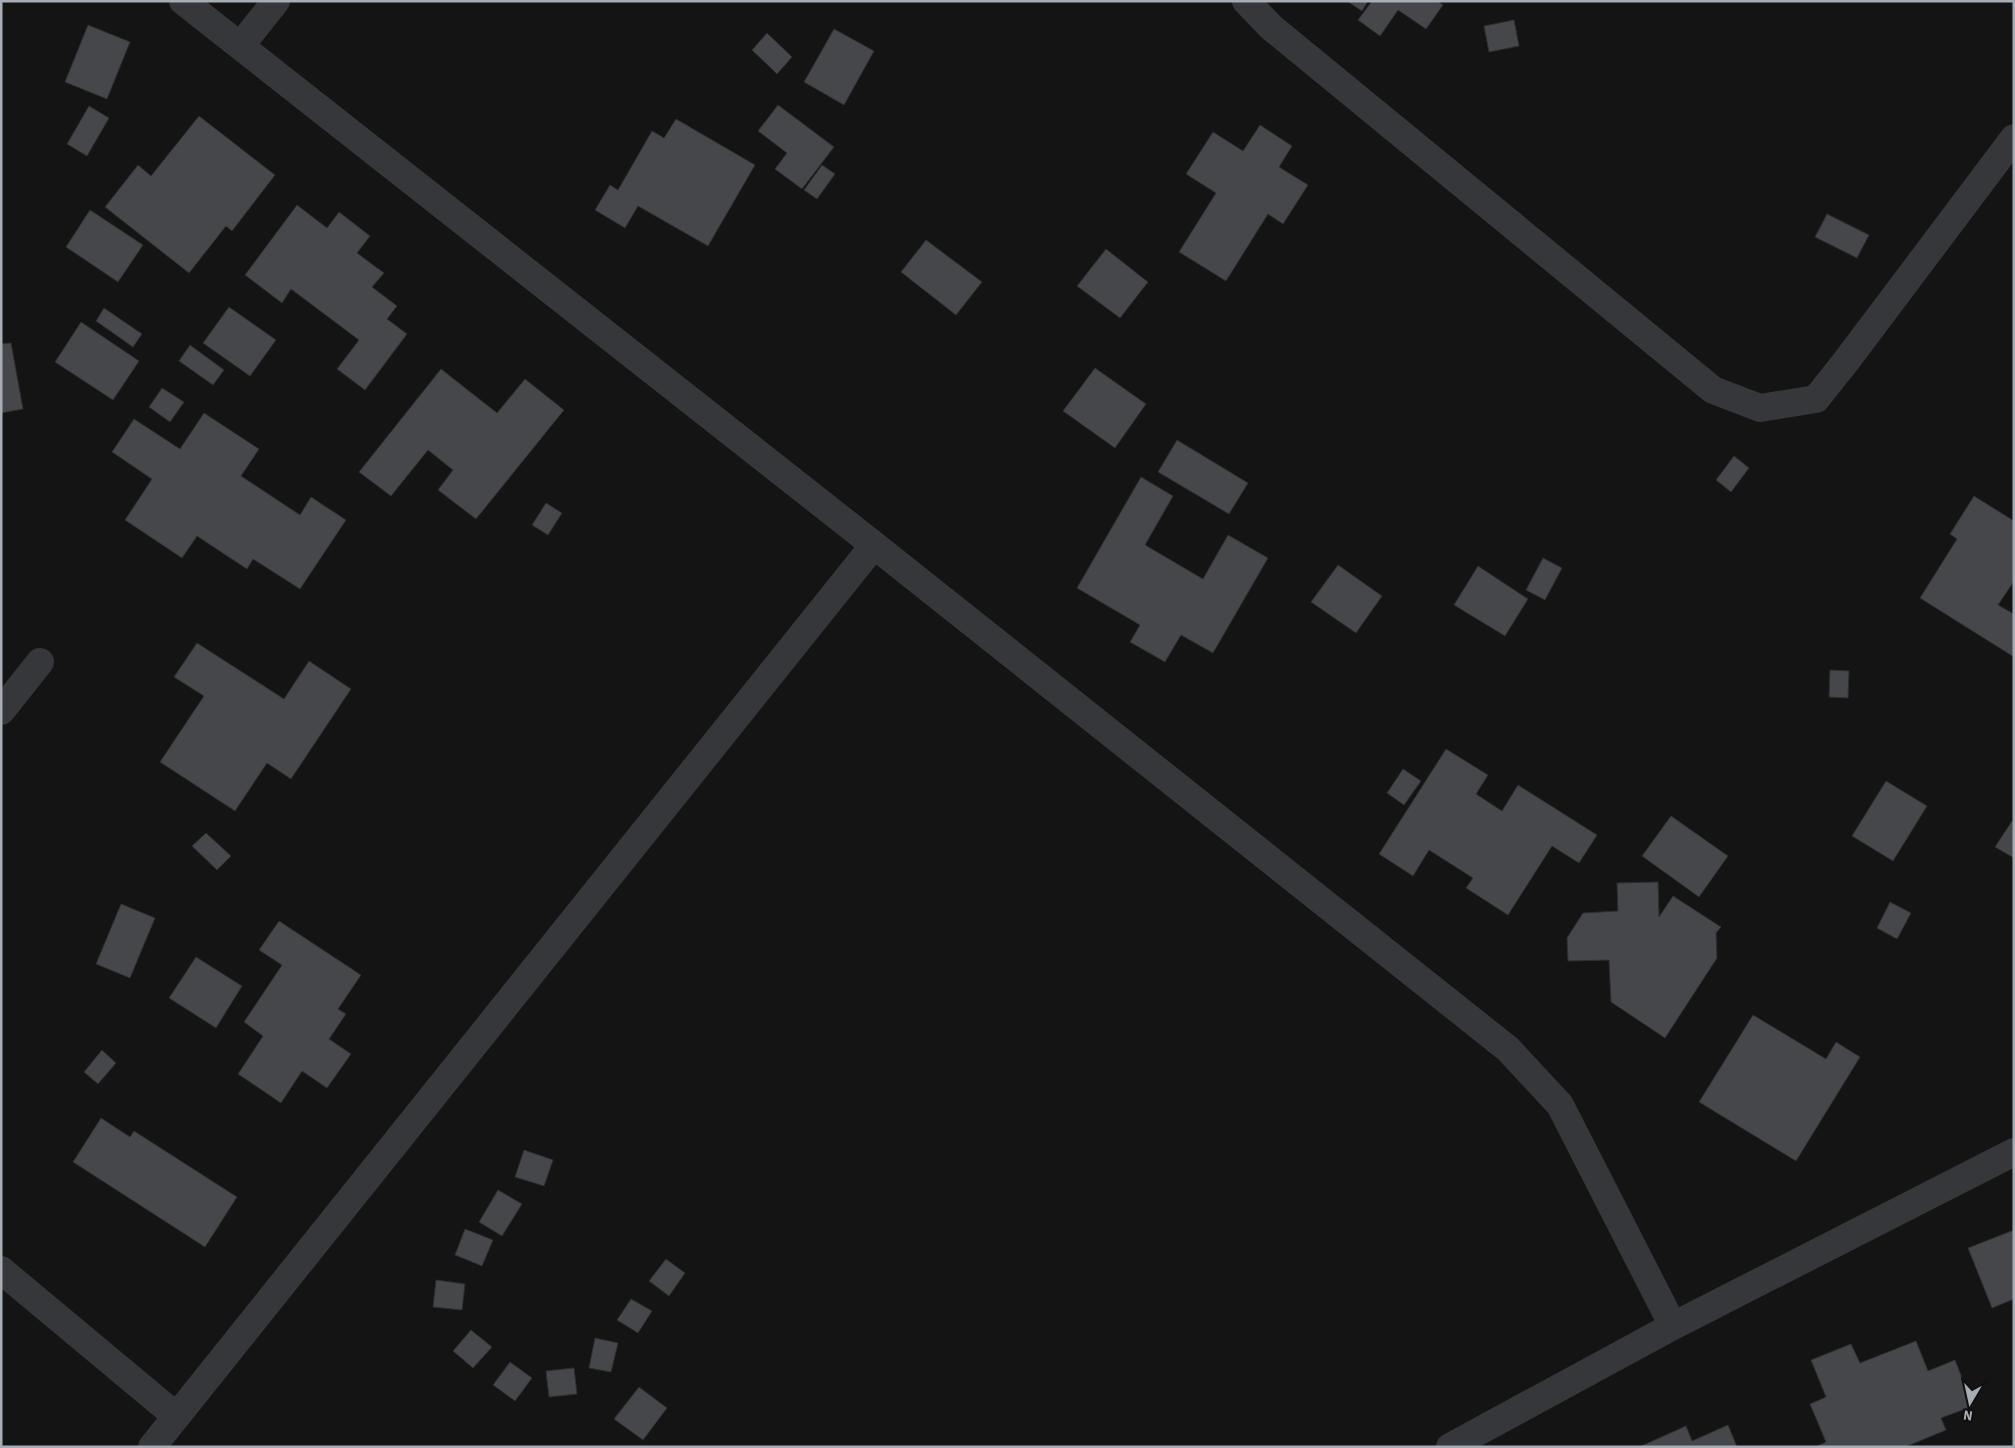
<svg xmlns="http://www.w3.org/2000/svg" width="2015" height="1448" font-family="'Source Sans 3',sans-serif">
<rect width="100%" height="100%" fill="#141415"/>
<path fill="#46474a" stroke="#2e2f31" d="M1347,1h21l-6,10z
M1372,1h66l5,4 -17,24 -28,-19 -18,26 -22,-16z
M1514,20l5,26 -30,6 -5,-26z
M88,25l42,17 -23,57 -42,-17z
M834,29l40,22 -30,54 -40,-23z
M767,33l25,24 -15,17 -25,-24z
M778,105l56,42 -32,42 -27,-20 12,-16 -29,-22z
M89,106l20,12 -22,38 -20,-12z
M199,116l76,59 -43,56 -6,-5 -37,47 -84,-66 33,-42 13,11z
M676,119l79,46 -47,81 -70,-40 -13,22 -30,-18 15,-25 8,5 34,-59 12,7z
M1260,125l32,21 -13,21 29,18 -25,39 -15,-10 -42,67 -47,-29 37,-59 -30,-19 27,-42 30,19z
M822,165l13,9 -18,25 -13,-9z
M297,205l30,23 12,-16 31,24 -13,17 27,20 -12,14 25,19 -10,13 20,15 -42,56 -28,-21 22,-29 -68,-51 -9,14 -37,-28z
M90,210l53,35 -25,37 -52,-35z
M1827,214l42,21 -12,23 -42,-21z
M926,240l56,42 -26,33 -55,-43z
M1106,249l42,33 -28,36 -43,-32z
M229,307l47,33 -26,36 -47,-33z
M104,308l38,26 -9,13 -37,-26z
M81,322l58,39 -26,39 -58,-38z
M11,343l12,66 -22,4v-69z
M190,345l34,25 -11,15 -34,-24z
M1095,368l51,36 -31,44 -52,-37z
M441,369l56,44 28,-34 39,31 -88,109 -38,-29 15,-20 -25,-20 -37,46 -32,-24z
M162,388l22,14 -14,20 -21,-15z
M204,413l55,36 -18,27 59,39 11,-18 35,23 -46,69 -47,-30 -6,10 -50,-33 -15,22 -57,-38 27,-41 -40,-27 22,-33 46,30z
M1177,440l71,43 -19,31 -71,-42z
M1734,456l15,12 -18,24 -15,-12z
M1141,477l32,19 -28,49 58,34 25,-44 40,23 -55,95 -32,-18 -16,27 -35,-20 10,-17 -63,-37z
M1974,496l40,25v60l-16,24 16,9v43l-94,-59 37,-59 -7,-5z
M546,503l16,10 -14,22 -16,-10z
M1543,558l19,10 -17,32 -19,-10z
M1338,565l44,31 -26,37 -45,-31z
M1478,566l50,33 -23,37 -51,-31z
M197,643l87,56 25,-38 42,28 -60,90 -24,-16 -32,48 -75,-49 44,-66 -30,-19z
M1830,670l19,1 -1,27 -19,-1z
M1446,749l42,26 -12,19 26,17 16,-26 79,50 -18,28 -27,-17 -44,69 -42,-27 7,-10 -44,-28 -16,26 -34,-22z
M1403,769l18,12 -17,24 -17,-12z
M1886,781l41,25 -34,55 -41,-25z
M1671,816l57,40 -29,41 -57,-41z
M2012,821l2,1v36l-19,-11z
M206,833l25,23 -14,14 -25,-24z
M1658,882l1,35 14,-21 48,31 -5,6 1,25 -52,80 -54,-36 -2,-42 -41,1 -1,-23 16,-25 35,-2 -1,-28z
M1890,902l21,11 -14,26 -20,-11z
M121,904l34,14 -25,60 -34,-14z
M279,921l82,54 -23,34 8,5 -17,25 22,15 -24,34 -25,-17 -21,32 -43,-29 25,-38 -19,-14 38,-57 -23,-15z
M196,957l46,29 -26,42 -47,-30z
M1753,1015l73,44 10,-17 24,15 -64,104 -97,-59z
M102,1050l14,13 -18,21 -14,-12z
M101,1118l29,19 4,-6 103,66 -32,50 -132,-85z
M524,1150l29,10 -9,26 -29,-9z
M498,1190l24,14 -20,32 -23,-14z
M465,1229l28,11 -11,26 -27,-11z
M2014,1230v69l-22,9 -24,-60z
M666,1259l19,14 -16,23 -20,-15z
M436,1280l29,4 -3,26 -29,-3z
M631,1299l21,12 -14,22 -21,-13z
M471,1330l21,17 -19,21 -20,-17z
M595,1338l23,5 -7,29 -22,-4z
M1916,1341l12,30 27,-11 18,46 -32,12 5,12 -41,17h-90l11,-5 -16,-38 16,-7 -15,-37 40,-16 9,19z
M510,1362l22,16 -17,23 -22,-16z
M574,1368l3,26 -28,3 -3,-26z
M639,1387l28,21 -24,32 -29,-21z
M1728,1425l9,22h-98l47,-21 6,15z"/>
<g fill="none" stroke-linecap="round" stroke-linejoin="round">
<path stroke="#35373a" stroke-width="28" d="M183,1l691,544 634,504 52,56 113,221
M1246,1l25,26 442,363 47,18 56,-9 31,-39 167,-222
M241,45l35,-44
M1,711l39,-49
M1,1270l175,146
M152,1447l722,-902
M1450,1447l223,-121 341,-174"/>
</g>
<rect width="2015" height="1448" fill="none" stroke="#a7adb4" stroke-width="5"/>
<g transform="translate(1970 1403) rotate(189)" stroke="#0f0f10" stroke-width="4" paint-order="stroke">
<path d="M0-4L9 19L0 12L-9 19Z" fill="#a7adb4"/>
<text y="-8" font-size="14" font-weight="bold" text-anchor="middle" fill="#a7adb4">N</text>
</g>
</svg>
